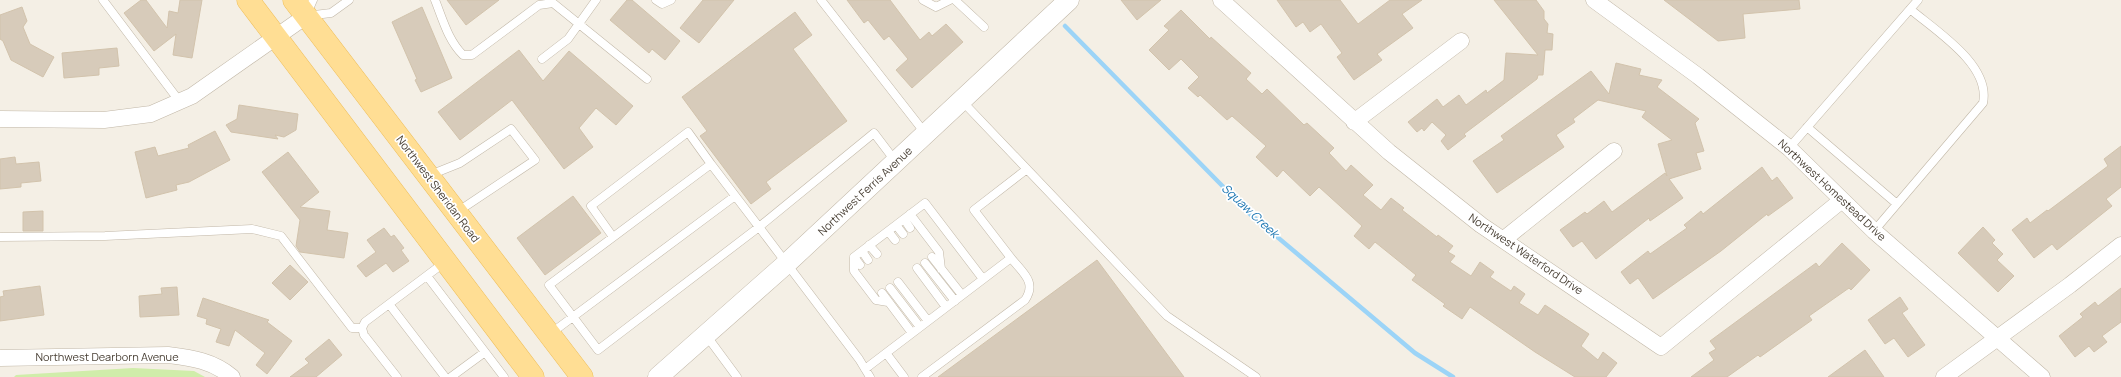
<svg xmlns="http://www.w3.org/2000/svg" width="2121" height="377" font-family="Manrope,sans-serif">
<rect width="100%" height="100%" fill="#f4efe5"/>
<path fill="#d0edaa" d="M133,368l61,3 11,6h-191l2,-2z"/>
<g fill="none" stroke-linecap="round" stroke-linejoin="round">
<path stroke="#9cd4f7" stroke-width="4.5" d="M1065,26l185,188 165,139 38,24"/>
</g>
<path fill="#d7cbba" stroke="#d2c3ac" d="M141,0h5l21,28 2,-17 9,2 2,-13h22l-10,58 -19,-3 3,-21 -22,17 -30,-38z
M447,0h52l-33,25z
M627,0h5l48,41 -15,19 -13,-11 -3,4 -39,-33z
M703,0h31l-35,43 -19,-15z
M847,0h43l30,40 9,-8 3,4 14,-12 17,18 -51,46 -16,-18 12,-11 -19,-23 -5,4 -16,-20 -4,3z
M1121,0h40l-24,20z
M1277,0h63l18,24 32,-24h32l-20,14 11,14 -36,26 5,6 -28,20 -17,-23 5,-4 -21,-29 -11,8 -7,-10 -7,5z
M1494,0h42l8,11v8l4,5 -1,9 6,1 -1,16h-7l-2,25h-5l-1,4 -73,55 2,2 -18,14 -7,-9 5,-6 -14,-13 -8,9 -2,-3 -5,4 -9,-10 29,-23 6,8 16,-12 7,10 20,-15 1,3 17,-13 2,-27 32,2z
M1664,0h135l1,9 -57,5 2,24 -27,3z
M22,7l5,14 -4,6 7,17 24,13 -11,20 -32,-17 -8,-19 -3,-2v-24z
M422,7l30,71 -31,14 -6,-12 2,-1 -25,-57z
M1181,10l29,29 1,-2 40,36 -5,6 16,15 5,-5 37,36 3,-2 27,25 -5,5 17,18 5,-6 22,20 -10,10 18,15 10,-12 13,10 -2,2 35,27 1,-2 15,11 -5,6 7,4 -5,6 21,14 9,-14 14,10 -4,5 21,14 3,-5 11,8 -6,9 19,12 7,-10 44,29 -8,12 17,14 5,-8 14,11 -11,14h-31l-40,-25 -65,-45 -8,12 -19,-13 2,-2 -33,-24 4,-5 -41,-33 -6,7 -15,-13 8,-10 -43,-39 -9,9 -27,-26 -6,7 -21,-20 10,-11 -34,-30 -5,4 -27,-25 -2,2 -10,-9 11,-11 -18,-18 -12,11 -20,-20 20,-20 -5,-4z
M795,12l17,23 -19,14 54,72 -81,61 5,7 -20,15 -51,-68 7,-5 -25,-34z
M117,48l2,18 -20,2v7l-35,3 -2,-25z
M519,50l24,31 26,-30 64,55 -17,19 -20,-17 -17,20 14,19 -29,22 -52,-69 -52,40 -22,-28z
M1616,63l25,6 -2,6 23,5 -5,7 42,32 -4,4 9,28 -8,2 5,16 -32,10 14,19 -33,23 -1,-3 -53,41 -14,-18 -9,6 -13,-17 25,-18 2,2 17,-13 8,11 53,-39 2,3 -9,-32 14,-4 -30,-23 4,-6 -48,-11 -25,19 2,3 -19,13 8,12 -67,46 -24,-32 31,-21 -3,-4 90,-65 18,23z
M239,105l59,9 -2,16 -12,7 -9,-2 3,4 -47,-7 -5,-7 11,-6z
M215,131l15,29 -41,22 -13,3 1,5 -31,8 -11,-46 20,-5 3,9 31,-8 -1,-3z
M2121,146v41l-15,12 6,7 -55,44 -5,-6 -18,14 -22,-28 15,-12 3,5 17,-13 1,1 60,-45 -4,-7z
M288,152l31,40 -19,15 30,4 -3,19 21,3 -4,25 -44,-6 -4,-6 4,-26 -38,-48z
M15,157l1,7 23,-2 2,19 -20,2v4l-21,2v-30z
M1762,167l10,14 5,-4 16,21 -25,18 -1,-2 -46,37 -68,48 -15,-21 -8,6 -9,-12 27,-21 2,3 37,-26 -3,-3 17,-14 2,3z
M573,196l28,37 -56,42 -28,-37z
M43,211v20h-20v-19z
M1983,227l12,13 -3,3 11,11 -6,6 17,16 -16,16 -40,-39z
M384,228l7,9 3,-2 10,13 -3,2 8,11 -16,11 -7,-9 -20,14 -9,-11 19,-14 -9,-12z
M1842,243l28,27 -19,20 -2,-2 -40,28 3,4 -24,17 -28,20 -2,-2 -31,22h-36l23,-17 -5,-7 7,-4 -6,-8 106,-78 3,4z
M1097,260l87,117h-246z
M290,265l18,17 -18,18 -18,-17z
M40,286l4,29 -44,6v-24l4,-1 -1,-5z
M177,287l2,28 -39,2 -1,-21 23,-2 -1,-6z
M2121,288v34l-19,14 5,6 -13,10 -5,-6 -14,11 -16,-21 24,-19 -3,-3 15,-12 3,4z
M1900,297l8,12 -6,4 23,32 -17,12 -14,-19 -9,6 -17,-24z
M203,298l66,22 -2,2 25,19 -25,33 -11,-9 9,-12 -30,-23 -6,16 -13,-4 5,-13 -15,-5 1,-5 -10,-3z
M329,339l13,16 -26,22h-26l19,-14 -4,-4z
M1865,350l19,27h-56z"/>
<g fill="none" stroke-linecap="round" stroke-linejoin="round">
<defs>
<path id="service" d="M103,0l77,102
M313,0l-7,16 25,-3 18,-13
M435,0c8,20 13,40 28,55h9l67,-50 14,-2 94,76
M656,0l6,4 9,-4
M821,0l104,133
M923,0l13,7 14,-7
M955,0l29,27
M542,59l26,-20 28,-39
M962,101l205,215 89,61
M1807,127l90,77
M1789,148l129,-148
M430,175l30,-12 51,-34 24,31 -78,52
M910,214l29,38 2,17
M904,219l6,9
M896,225l7,9
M888,231l7,9
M1874,231l109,-128c8,-38 -47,-72 -73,-94
M0,237l105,-1 147,-7 29,7 71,92h10
M613,237l-22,-31 97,-74 23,32
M869,245l8,9
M862,251l6,9
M854,257v14l22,29 12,2
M932,257l30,38
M1011,258l-37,-48 53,-41
M925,263l30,38
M860,265l-6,-8 71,-54 58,76
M917,268l29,39
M427,276l77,101
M898,282l30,39
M890,288l30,39
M882,293l30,40
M389,304l56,73
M550,334l185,-138
M706,335l31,42
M886,353l18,24
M865,369l146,-111c12,15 26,24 14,42l-103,77
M397,377l-33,-42 -2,-7 3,-6 80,-60
M451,377l34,-25
M870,377l-11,-18 -100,-132 -161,123 -49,-65 162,-121 48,63 115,-94 22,29"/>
<path id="minor" d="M1221,0l168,152 92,73 180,122 181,-147
M1594,0l104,76 91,72 85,83 168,146
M0,119l104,1 47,-6 41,-18 114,-80
M1354,122l107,-81
M1503,240l111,-89
M0,358l168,-3c25,3 45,6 64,22
M1944,377l126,-92 51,-40"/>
<path id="tertiary" d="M658,377l128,-113 283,-264"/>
<path id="primary" d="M248,0l285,377
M294,0l288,377"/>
</defs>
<use href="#service" stroke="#c1b7a7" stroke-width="9"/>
<use href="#minor" stroke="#c1b7a7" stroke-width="17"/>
<use href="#tertiary" stroke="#c1b7a7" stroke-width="21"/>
<use href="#primary" stroke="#efbe59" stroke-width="23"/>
<use href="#service" stroke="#fff" stroke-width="8"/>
<use href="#minor" stroke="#fff" stroke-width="16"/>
<use href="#tertiary" stroke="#fff" stroke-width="20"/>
<use href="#primary" stroke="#ffde94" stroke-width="22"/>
</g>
<g text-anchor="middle" stroke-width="3.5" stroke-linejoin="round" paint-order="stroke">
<g font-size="11" fill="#483f34" stroke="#fff">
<text transform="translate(438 189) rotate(53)" y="4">Northwest Sheridan Road</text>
<text transform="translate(1832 190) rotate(43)" y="4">Northwest Homestead Drive</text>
<text transform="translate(865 191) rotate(-43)" y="4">Northwest Ferris Avenue</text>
<text transform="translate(1526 254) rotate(34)" y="4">Northwest Waterford Drive</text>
<text x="107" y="361">Northwest Dearborn Avenue</text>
</g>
<g font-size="12" font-style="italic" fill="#227ab5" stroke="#fff">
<text transform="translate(1250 211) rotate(43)" y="4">Squaw Creek</text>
</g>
</g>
</svg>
